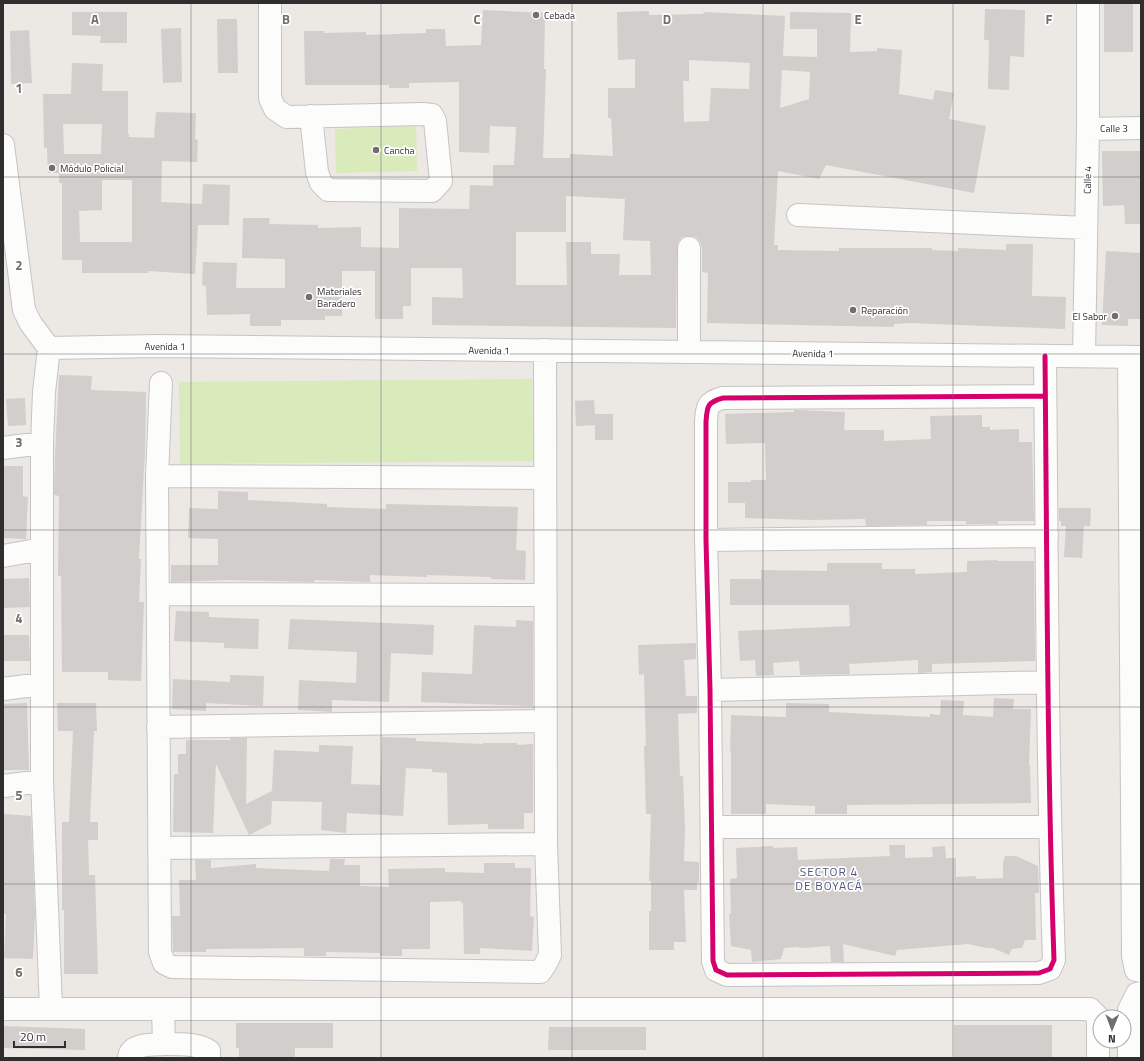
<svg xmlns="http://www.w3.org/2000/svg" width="1144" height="1061" font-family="'Titillium Web',sans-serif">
<rect width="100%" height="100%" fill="#ece8e4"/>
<path fill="#d9eabb" d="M416,126l1,45 -81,2 -1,-44z
M532,379l1,82 -353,3 -1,-82z"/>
<path fill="#d1cecb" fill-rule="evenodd" d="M1104,3h29v49h-29z
M985,9l40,1 -1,47 -14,-1 -1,34 -21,-1 1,-49h-5z
M483,10l62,3 -1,56h2l-3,89h27v-4l43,2 -2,-38h-3v-30h27v-29l-17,1 -1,-48 32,-1v4l54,-1 1,-2 81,4 -2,40 34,1v-28h-27v-17l61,1 -1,39 27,-1v-3l25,2 -3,44 34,6 2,-10 19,3 -5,26 37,7 -12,67 -148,-28 -7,14 -41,-8 -4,74h4v5l61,1v-3h93v2l26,1v-3l48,2v-6h27l-1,52 34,1 -1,32 -155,-6 -16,1v3l-187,-4 1,-50 -6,-1v-24l-2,-6 -4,-5 -7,-1 -7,1 -4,5 -1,6 -1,80 -244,-3v-28l31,1 -1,-30h-51v38h-8v13h-28v-48h-33v45h-17v4h-44v6h-31v-12l-43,1 -1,-29 -4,-1 1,-23 34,1 -1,25h49v-29l-43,-1 1,-40h27l-1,6 49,1v3l43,-1v20l38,1v-40l70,1 1,-24 23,1v-21h21l2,-38 -26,-1 -1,27 -30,-1v-70l-50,1v5h-20v-3h-84l-1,-54h20v2l42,-1v3l60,-2v-4h19l1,17 35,-1zM689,60l61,3 -1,26 -38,-1 -2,33 -25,1 -1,-41h6zM782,70l28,2 -1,27 -29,9zM567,196l58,3 -2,41 27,1 1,34h-32l1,-21h-29v-12h-25l1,43h-51v-53h50v-35z
M72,12h55v31h-27l1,-7 -29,-1z
M217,19h20l1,54h-20z
M181,28l1,54 -19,1 -2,-54z
M29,30l3,53 -21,1 -1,-53z
M72,63l31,1 -1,27h26v43h1v3l25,1 2,-26 40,1 -1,26 3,1 -1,22 -35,-1 -1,41 41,2 1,-20 27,1 -1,40h-31l-3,49 -47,-3v2h-66v-13h-20v-77h-3v-10h-11l-1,-25h-3l-1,-54h28zM63,124h39l-1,30h-37zM102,180h30v62h-52l-1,-31 23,-1z
M1102,151h39v73h-16l-1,-19 -21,1z
M1106,251l35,2v66h-13v7l-26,-1z
M59,375l33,1 -1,14 55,2 -1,60 -6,107h2l-2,43h5l-3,79 -33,-1v-8h-46l-1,-96h-3l1,-80 -5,-1 1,-41z
M25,398l1,27 -18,1 -2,-27z
M594,400l1,14h18v26h-18v-15l-19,1 -1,-25z
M794,410l51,2 -1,18h40v11l47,-2 -1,-23 52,-1v12h8v3l29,-1v13h13l2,79h-36v3h-32v-3h-39v4l-61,1 -1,-7 -54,1 -66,-2v-15h-17v-21h23v-2h15l-1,-37 -39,1 -1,-30 69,-2z
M4,466h19v30l5,1 -2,42 -23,-1z
M218,491l30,1v8l79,4v3l59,2v-5l132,3 -2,43 10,1 -1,29 -34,-1v-2l-64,-2v2l-57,-2v7l-55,-2 -1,2 -85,-2 -58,2v-17h47v-26l-30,-1 1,-30 29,1z
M1059,508h32l-1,18h-6l-2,32 -18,-1 2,-31h-5v-5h-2z
M997,560v1h37l1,100 -103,3v8l-14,1v-13l-69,4 1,10 -50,1 -1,-14 -26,2 1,12 -18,1 -1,-16 -15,1 -2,-30 112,-5 -1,-21h-119v-26h31v-9l66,1v-8h55v6h33v5l52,-2v-11z
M29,578l1,29 -27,1v-29z
M176,611l33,1v5l50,2 -1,30 -34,-1v-5l-50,-2z
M290,619l144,6 -1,30 -42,-2 -2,49 -57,-2v12l-34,-2 1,-30 57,3 1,-31 -69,-3z
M516,620l17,1v85l-112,-4 1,-30 50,2 2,-49 42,2z
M3,635h26l1,26h-27z
M696,643v16l-12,1 2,36h11v17l-19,1 2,62h3l2,53 -1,32 15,1v21l-2,-1v8h-13l2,52h-12v8h-25v-39h2v-30h-2l2,-67h-5l-2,-68h2l-2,-72 -5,1 -1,-30z
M230,675l34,1 -1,30 -57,-3v8l-34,-2 1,-30 57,3z
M994,698l20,1 -1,10h18l-2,56h1l1,38 -184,2v9h-32v-8l-49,-2v10h-35v-63h-1l1,-36 55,2v-14l43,1v8l101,5v-3l10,1 1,-15 23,1 -1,14 30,2z
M27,703l2,67h-26v-66z
M57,703h39l1,28h-3l-4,91h8v18h-10l1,35h6l3,99h-34v-64h-2v-88h7l4,-91h-15z
M382,737l34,1v3l67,3v-1h34v2l16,-1v69h-9v16h-36v-5l-40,1 -1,-52 -15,-1v-3l-26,-1 -3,48 -56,-3 -1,20 -25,-3 1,-28 -50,-1 -1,23 -22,11 -33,-71 -3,69 -40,-1 1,-58h4v-20h8v-14h44v-2h17l-1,66 26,-13 2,-41 45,2v-7l34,1 -2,38 29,1z
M4,814l27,2 4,99 -2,44 -29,-1 2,-44h-3z
M889,845h16v13l28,-1 -1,-10 13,-1 1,12h10v19l20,-1v3l27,-1v-16l2,-6h11l22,10 1,27h-4l1,47h-11l-3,8 -10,1 -3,6 -16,-7h-6l-19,-4 -71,6 -2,6 -52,-12 1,18h-13l-1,-16 -28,2 -6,-1 -12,1 -3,11 -29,3 -1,-12 -20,-4 -2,-32h2l-1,-35 7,-1 -1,-30 37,-2v2l24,-1 1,13 92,-4z
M330,859h15l-1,6h16v21l29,1 -1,-18 57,-1v4l39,1v-10h31v5h16l-1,48 4,1 -2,34 -52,-3v6h-16l-1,-51h-2v-2l-31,1v47h-28v7h-22v-3l-54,-1v4h-22v-8l-98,1v3h-33l-1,-36h8l-1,-36h17l-1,-20h16v8l45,-4v4l73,3z
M236,1023h97v25h-38v10h-56v-10h-3z
M954,1025h98v33h-98z
M3,1026l82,3v21l-82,-2z
M549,1027h97v23h-98z"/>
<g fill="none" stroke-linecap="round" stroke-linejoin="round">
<defs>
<path id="minor" d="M270,3v95l5,11 12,8 136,-3 9,1 3,6 6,60 -9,10 -104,-1 -7,-7 -4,-11 -6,-56
M1088,129l53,-1
M3,145l21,165 7,14 18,24 107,-2 985,11
M798,215l287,13
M689,248v104
M49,348l-5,44 -2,51v338l9,228
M1045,356c2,201 2,403 9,604l-4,9 -11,4 -312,2 -11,-5 -3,-9 -3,-271 -4,-150v-118c1,-15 1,-20 17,-24l322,-2
M1084,356l4,-227v-126
M1129,357l4,599 3,14 5,1
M161,383l-4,93 3,476 4,11 8,4 368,5 5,-7 5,-10 -4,-111 -1,-494
M3,448l39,-5
M157,476l388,2
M706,540l341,-4
M3,556l39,-7
M158,594l387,1
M3,689l39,-5
M710,690l338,-8
M158,727l388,-6
M3,786l39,-5
M712,827h337
M159,848l387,-4
M3,1009h1087l8,8v41
M164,1044c15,0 32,-1 45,7v7
M129,1058c1,-15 24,-13 35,-14l-1,-35
M1129,1058v-48l8,-16 4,-1"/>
</defs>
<use href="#minor" stroke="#c5c4c5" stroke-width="24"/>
<use href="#minor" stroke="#fcfcfb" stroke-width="22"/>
<defs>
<path id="cycleway" d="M1045,356c2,201 2,403 9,604l-4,9 -11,4 -312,2 -11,-5 -3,-9 -3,-271 -4,-150v-118c1,-15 1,-20 17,-24l322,-2"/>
</defs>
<use href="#cycleway" stroke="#fff" stroke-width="8"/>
<use href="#cycleway" stroke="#d6006c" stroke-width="5"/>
</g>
<path fill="none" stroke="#706f6e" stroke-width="1" stroke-opacity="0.55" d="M191,3v1055M381,3v1055M572,3v1055M763,3v1055M953,3v1055M3,177h1138M3,354h1138M3,530h1138M3,707h1138M3,884h1138"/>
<g fill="#706f6e" stroke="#fff" stroke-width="1.5">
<circle cx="536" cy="15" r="4"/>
<circle cx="376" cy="150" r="4"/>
<circle cx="52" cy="168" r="4"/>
<circle cx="309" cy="297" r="4"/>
<circle cx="853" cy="310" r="4"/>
<circle cx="1115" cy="316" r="4"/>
</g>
<g text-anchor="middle" stroke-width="3.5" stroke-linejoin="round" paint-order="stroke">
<g font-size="10" fill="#2e2e2e" stroke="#fff" text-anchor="start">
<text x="544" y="19">Cebada</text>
<text x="384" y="154">Cancha</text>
<text x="60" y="172">Módulo Policial</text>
<text x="317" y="295">Materiales<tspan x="317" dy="12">Baradero</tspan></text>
<text x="861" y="314">Reparación</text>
<text x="1107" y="320" text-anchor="end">El Sabor</text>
</g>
<g font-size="10" fill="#2e2e2e" stroke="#fff">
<text x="1114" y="132">Calle 3</text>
<text transform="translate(1087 180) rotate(-89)" y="4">Calle 4</text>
<text x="165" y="350">Avenida 1</text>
<text transform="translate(489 350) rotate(1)" y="4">Avenida 1</text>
<text transform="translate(813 353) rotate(1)" y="4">Avenida 1</text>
</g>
<g font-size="12" letter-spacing="1" fill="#4d5680" stroke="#fff">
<text x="829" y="876">SECTOR 4<tspan x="829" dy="14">DE BOYACÁ</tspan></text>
</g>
</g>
<g font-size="13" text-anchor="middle" font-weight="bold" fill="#706f6e" stroke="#fff" stroke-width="3.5" stroke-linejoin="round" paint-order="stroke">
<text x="95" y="24">A</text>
<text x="286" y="24">B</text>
<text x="477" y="24">C</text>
<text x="667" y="24">D</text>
<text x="858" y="24">E</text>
<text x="1049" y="24">F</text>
<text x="19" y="93">1</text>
<text x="19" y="270">2</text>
<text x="19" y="447">3</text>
<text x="19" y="623">4</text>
<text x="19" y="800">5</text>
<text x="19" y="977">6</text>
</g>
<rect width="1144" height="1061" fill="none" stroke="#2e2e2e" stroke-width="8"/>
<g transform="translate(1112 1029) rotate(181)"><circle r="19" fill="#ffffff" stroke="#ababab"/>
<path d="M0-3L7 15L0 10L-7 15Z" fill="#706f6e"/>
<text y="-6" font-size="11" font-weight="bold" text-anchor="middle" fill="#2e2e2e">N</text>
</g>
<path d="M14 1041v6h51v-6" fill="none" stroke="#2e2e2e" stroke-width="2"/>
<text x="20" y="1041" font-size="12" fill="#2e2e2e" stroke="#ffffff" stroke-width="3" paint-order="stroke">20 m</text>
</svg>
